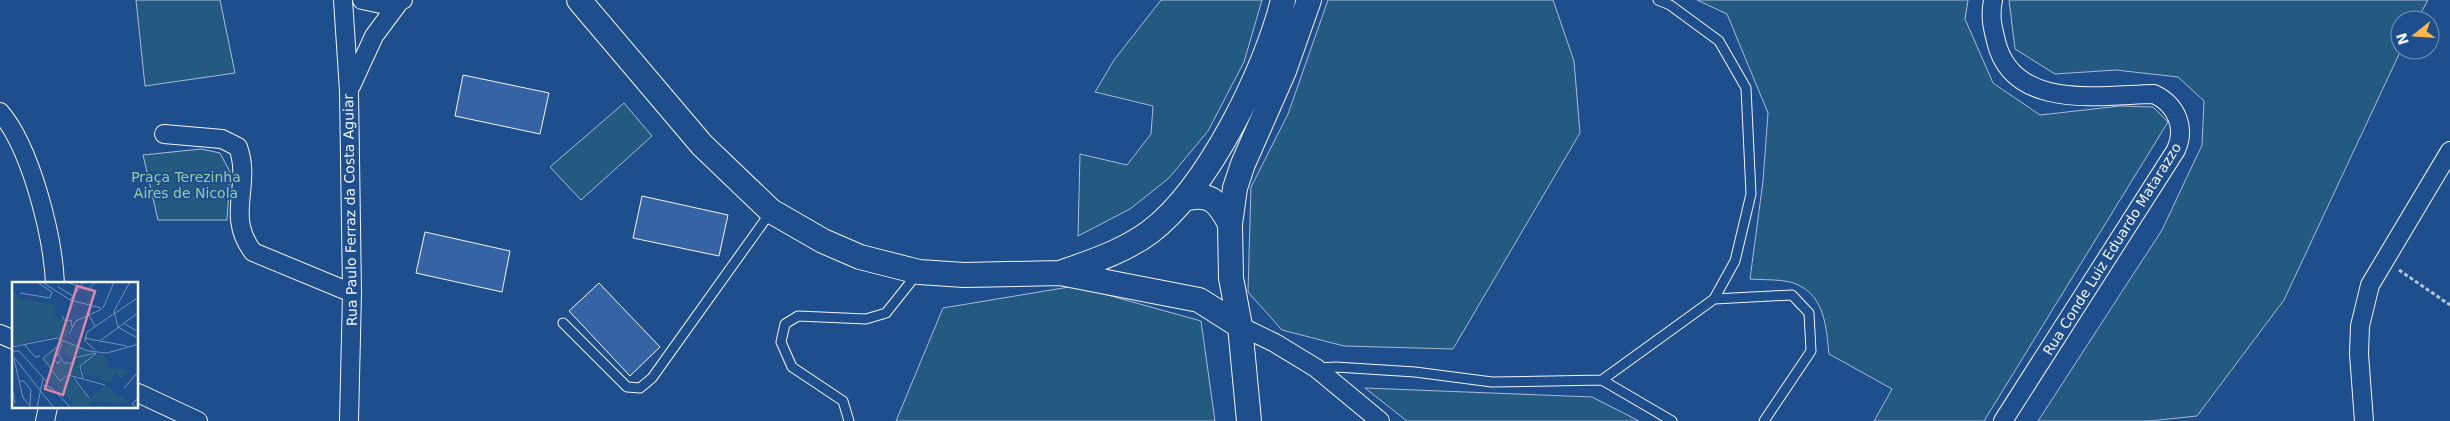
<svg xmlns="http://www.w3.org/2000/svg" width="2450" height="421" font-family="'DejaVu Sans',sans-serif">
<rect width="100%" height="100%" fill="#1f4e8c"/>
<path fill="#245a82" stroke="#a8bbd7" d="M136,0h84l15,73 -90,13z
M1161,0h101l-18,62 -36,69 -39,47 -39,31 -52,27 2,-82 47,11 24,-31 2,-28 -58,-14 19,-32z
M1328,0h225l21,61 6,72 -127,216 -109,-3 -62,-16 -34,-38 3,-105 37,-73z
M1697,0h271l-3,19 28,64 47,32 80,-9 33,1 15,15 -184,299h-110l18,-32 -63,-35c-3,-27 -4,-58 -33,-70 -10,-5 -34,-4 -46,-5l13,-98 5,-68 -41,-99z
M2009,0h419l-11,20h-17l1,30 -117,250 -87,116 -48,5h-111l124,-191 40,-85 2,-44 -26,-24 -62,-7 -61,4 -40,-25z
M624,103l28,33 -71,64 -31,-33z
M201,149l19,4 10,19 -3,48h-69l-15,-65z
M1075,286l126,35 14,100h-319l47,-113z
M1365,388l227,9 47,24h-232z"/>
<path fill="#3563a3" stroke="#f2f6ff" d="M463,75l86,18 -9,41 -85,-18z
M642,196l86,19 -9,41 -86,-18z
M425,232l85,19 -8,41 -86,-19z
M599,283l61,64 -30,29 -61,-65z"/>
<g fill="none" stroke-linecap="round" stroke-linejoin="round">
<defs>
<path id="lane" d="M1714,299l78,-4 17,18 2,38 -47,70
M563,323l64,64 13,1 12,-10 118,-165
M1318,368l18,-1 79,5 77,10 110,-2 112,-81 21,-38 16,-67 -5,-106 -27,-47 -49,-36 -12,-5
M1602,380l70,41
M849,421l-6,-20 -51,-34 -11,-25 4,-18 13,-8 68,3 20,-6 31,-39"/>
<path id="street" d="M343,0l6,91 3,202 -3,128
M362,0l19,4 22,-4
M1993,0c-3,17 -1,25 3,41 16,70 104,54 158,53 23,11 32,34 22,56l-173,271
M351,86l23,-50 26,-35
M0,112c31,36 53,124 55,172
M164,134l58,5 16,8c14,39 -13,68 15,105l99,41
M1240,326l35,17 41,25 64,53
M0,334l14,6
M138,393l60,28
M45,421l3,-14
M2364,421l-5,-67 1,-28 10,-41 80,-134"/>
<path id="secondary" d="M579,0l123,145 69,66 52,30 37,16 59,15 45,3 96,-2 139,27 41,26
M1184,199c26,-7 34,2 46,25
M1060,273c31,-11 63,-21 90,-41 58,-44 116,-162 133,-232
M1249,421l-9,-95 -9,-48 -1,-54 5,-36 8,-24 41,-93 25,-71"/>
</defs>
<use href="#lane" stroke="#f2f6ff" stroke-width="11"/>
<use href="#street" stroke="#f2f6ff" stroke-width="20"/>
<use href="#secondary" stroke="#f2f6ff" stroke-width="26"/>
<path stroke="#b3c4dc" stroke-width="3" stroke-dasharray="4 2.5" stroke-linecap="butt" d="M2399,270l51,35"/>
<use href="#lane" stroke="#1f4e8c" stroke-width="9"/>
<use href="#street" stroke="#1f4e8c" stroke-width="18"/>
<use href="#secondary" stroke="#1f4e8c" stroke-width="24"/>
</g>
<g text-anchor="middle" stroke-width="4" stroke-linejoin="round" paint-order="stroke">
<g font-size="14" fill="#97c8a6" stroke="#1f4e8c">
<text x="186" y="182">Praça Terezinha<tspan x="186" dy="16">Aires de Nicola</tspan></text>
</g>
<g font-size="14" fill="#f2f6ff" stroke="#1f4e8c">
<text transform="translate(350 210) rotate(-91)" y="5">Rua Paulo Ferraz da Costa Aguiar</text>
<text transform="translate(2112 249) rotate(-58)" y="5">Rua Conde Luiz Eduardo Matarazzo</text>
</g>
</g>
<g transform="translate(12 282)">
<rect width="126" height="126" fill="#1f4e8c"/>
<path d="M0,7l9,10 34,5 -1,10 16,13 -4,11 -13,-2 -41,10zM54,58l7,4 21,9 -25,3 -8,-8zM49,62l-11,18 4,4 6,-4 12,2 6,-6 17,-4 -16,12 3,11 -16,-3 -4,7 -18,-19v-4zM87,72h4l5,7 -1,7 21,1 -7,9 -5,-5 -7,11 -11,-7 -14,-2 -2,-9zM38,89l12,12 7,-7 20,23 16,-14 25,19 -40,-3 -1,7h-20l5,-4 -25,-25z" fill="#245a82"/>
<path fill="none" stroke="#7391ba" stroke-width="1" d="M30,0l28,18 31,8M55,0l20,8 9,-8M46,5l15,9M8,11l30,5 2,-6 -15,-10M58,18l14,-18M79,24l-2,9 6,11M91,26l11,-26M102,29l4,16 21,12M102,29l16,-29M50,34l3,5 6,-1 1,7M111,41l16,9M57,52l7,-13 26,-12M72,56l43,8M52,59l-21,17 17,23 8,-6 37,10M88,59l39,-29M12,62l11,13 5,-1M50,62l-4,10 6,9h7l6,-6 19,-4M0,65l45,-9 31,13 19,2 32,-9M83,68l-10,-9 2,-9 52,-35M1,69h6l27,30M46,72l-4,5 4,5 2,-4M2,75l40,51M2,77l9,39 9,10M62,96l15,20M71,96l-3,-12 16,-12M8,99h4l7,9 -1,15M31,103l9,3 18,19M0,105l3,16M112,106l15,-17M25,126l6,-30M125,126l-5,-4 7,-7"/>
<path fill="#da87ad" fill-opacity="0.15" stroke="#da87ad" stroke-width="2.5" d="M65,4l18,5 -32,104 -18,-6z"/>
<rect width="126" height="126" fill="none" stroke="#f2f6ff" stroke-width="2.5"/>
</g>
<g transform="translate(2415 35) rotate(253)"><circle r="24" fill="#1f4e8c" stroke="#7391ba"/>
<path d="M0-4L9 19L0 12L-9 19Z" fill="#ffb74d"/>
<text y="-8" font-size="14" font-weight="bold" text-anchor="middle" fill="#f2f6ff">N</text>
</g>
</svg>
